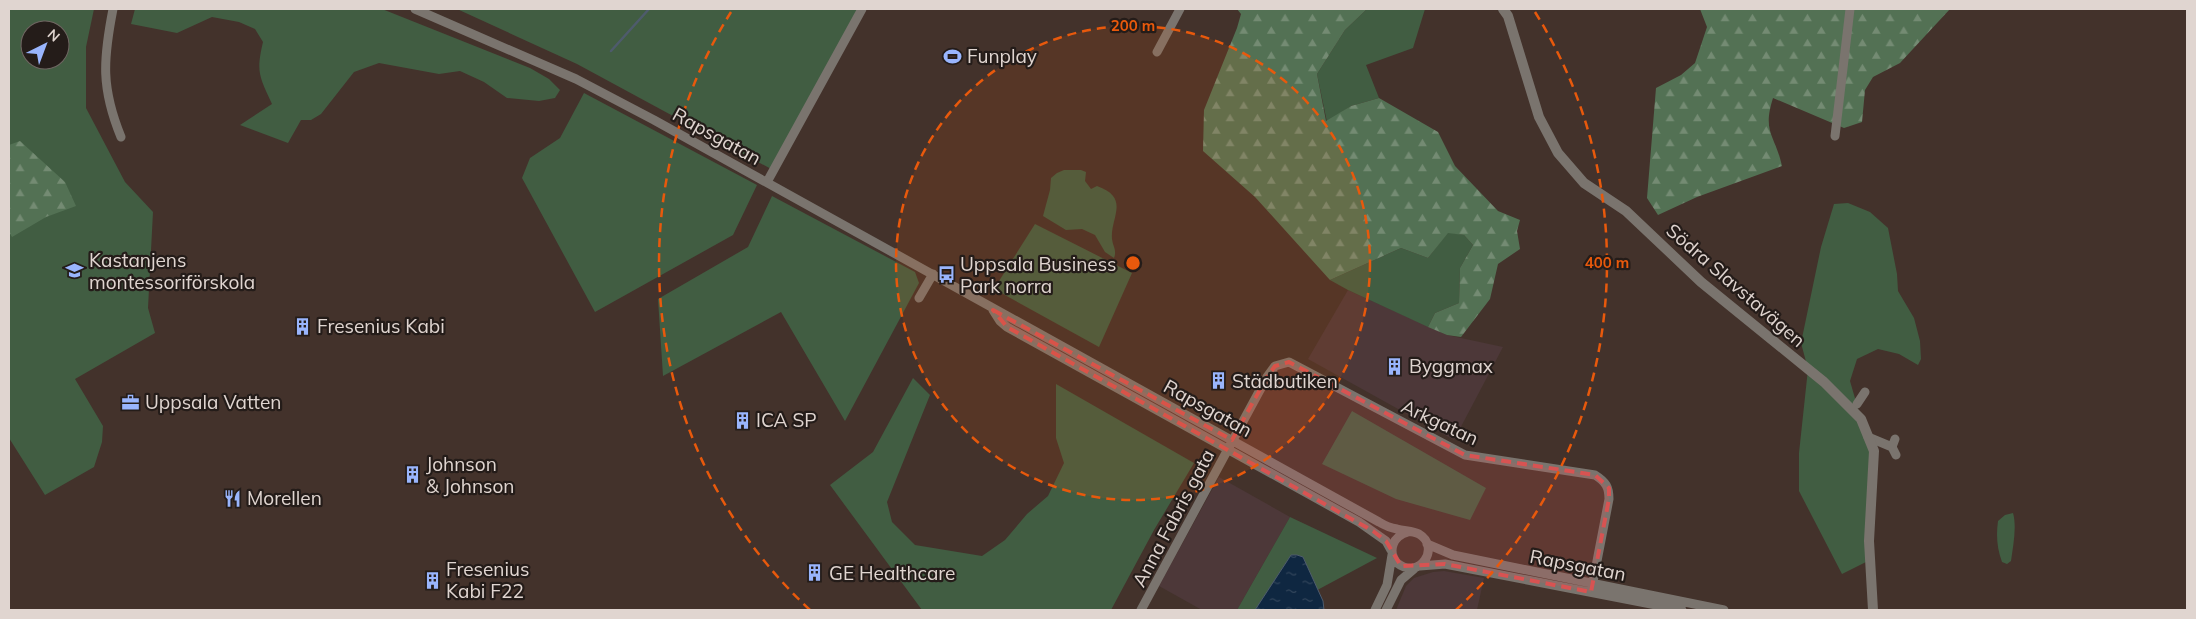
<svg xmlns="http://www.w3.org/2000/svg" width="2196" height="619" font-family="Mulish,sans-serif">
<defs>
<pattern id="forest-firs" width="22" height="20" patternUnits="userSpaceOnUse" patternTransform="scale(1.25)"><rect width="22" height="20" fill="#537154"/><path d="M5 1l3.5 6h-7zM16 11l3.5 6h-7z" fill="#748b73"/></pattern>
<pattern id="water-ripples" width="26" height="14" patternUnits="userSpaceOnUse" patternTransform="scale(1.25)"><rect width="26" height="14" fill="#0f2741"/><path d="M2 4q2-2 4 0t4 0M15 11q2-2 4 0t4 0" fill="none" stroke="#32455b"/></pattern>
</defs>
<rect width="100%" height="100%" fill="#43322b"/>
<path fill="#4d3839" d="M1348,290l99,45 56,12 -49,93 -146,-81z
M1219,477l71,40 -53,93h-35l-43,-24z
M1444,571l40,7 -7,32h-81l10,-24 8,-8 19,-6z"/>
<path fill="#415d42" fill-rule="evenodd" d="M9,9h85l-8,38v61l39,74 28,30 -5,96 7,25 -80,46 28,47 -1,16 -8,25 -49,28 -36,-57zM30,30h30v30h-30z
M135,9h247l148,59 19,11 11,11 -5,8 -16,3 -32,-3 -23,-16 -24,-11 -21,3 -60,-11 -25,9 -33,42 -10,6h-10l-13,23 -48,-18 32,-21c-13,-28 -16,-32 -9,-62l-8,-13 -16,-7 -27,-5 -35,16 -46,-9z
M457,9h405l-89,161 -196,-106z
M1367,9h58l-12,39 -47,17 13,33 -28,8 -24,16 -10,-48 28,-44z
M584,93l173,92 -24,50 -138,77 -73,-134 8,-20 30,-20z
M1064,170h17l5,2 -1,9 6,8 6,-3c34,12 13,32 15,53 1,8 5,11 2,19l-9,-6 -10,-17 -13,-6 -16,1 -23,-14 7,-26 1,-12 6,-5z
M772,196l143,76 4,11 -74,138 -64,-109 -118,64 -5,-77 90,-52z
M1848,203l22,9 18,16 9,46 1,17 16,27 6,23 1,18 -3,6 -19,-11 -21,-5 -21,10 -7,22 11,38 13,32 -4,109 -28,14 -43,-83v-38l9,-84 -7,-26 20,-96 13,-43z
M1035,224l97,49 -33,74 -105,-58z
M1448,232l16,3 9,10 -13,23 -1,35 -24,10 -7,14 -80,-37 -18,-10 71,-32 27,10z
M913,378l17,17 -43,107 5,20 23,23 67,11 23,-16 22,-26 21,-18 16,-33 -8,-25v-54l138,79 -40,67 -43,80h-189l-92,-125 43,-33z
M1352,411l134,77 -16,32 -74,-21 -74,-35z
M2013,513c4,14 0,33 -2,48l-4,3 -5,-2c-5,-14 -6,-26 -4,-41l7,-6z
M1290,517l87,41 -97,52h-43z"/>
<path fill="url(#forest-firs)" d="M1237,9h130l-22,21 -28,44 9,47 25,-15 28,-8 59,34 17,34 43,45 22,9 -3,11 3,18 -22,15 -8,35 -29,38 -14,-2 -19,-8 7,-14 24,-10 1,-35 13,-23 -9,-10 -16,-2 -20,25 -27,-10 -71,32 -75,-83 -52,-46 1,-41 33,-82 4,-14z
M1700,9h250l-50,54 -27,14 -8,13 -3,32 -18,6 -71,-30c-11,35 2,36 9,68l-85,31 -39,18 -11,-17 9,-110 25,-13 14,-12 12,-36z
M20,141l45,41 11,24 -30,11 -34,20 -3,-5v-87z"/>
<path fill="url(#water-ripples)" stroke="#4e5b6c" d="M1291,555h6l6,2 20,44 1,9h-69z"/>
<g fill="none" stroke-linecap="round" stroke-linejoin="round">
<path stroke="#4e5b6c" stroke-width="2.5" d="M611,51l38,-42"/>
<path stroke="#7a746e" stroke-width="9" d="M113,9c-10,51 -12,79 8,128
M415,9l161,70 78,41 725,402c5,3 12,6 18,7 7,2 16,2 22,5 22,13 1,47 -22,29 -10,-12 -4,-27 11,-31
M1157,52l23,-43
M1835,136l15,-127
M767,182l95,-173
M919,298l14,-24
M993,310l7,11 7,6 352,195 27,19 5,9
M1857,404l8,-12
M1868,437l24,10
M1895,439l-3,8 4,8
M1427,544l26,11 271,55
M1420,566l25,-2 237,46
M1141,610l126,-233 8,-11 14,-4 176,93 130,20c11,7 14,12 14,24l-18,93
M1375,610l12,-25 5,-30
M1386,610l15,-30 14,-12"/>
<path stroke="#7a746e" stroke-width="10" d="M1503,9l5,7 31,101 19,36 26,30 42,28 75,71 123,100 37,37 13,32 -5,90 4,69"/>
</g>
<path fill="#d85352" fill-opacity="0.2" stroke="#d85352" stroke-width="4" stroke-dasharray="10 6" stroke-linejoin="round" d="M993,310l239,130 35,-63 8,-11 14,-4 176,93 130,20 14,13v11l-18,93 -146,-28 -44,2 -15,-25 -13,-10 -366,-204z"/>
<circle cx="1133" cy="263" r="237" fill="#e8590c" fill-opacity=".12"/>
<g fill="none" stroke="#e8590c" stroke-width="2.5" stroke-dasharray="9 6">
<circle cx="1133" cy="263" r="237"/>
<path d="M810 610A474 474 0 0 1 731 12M1535 12A474 474 0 0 1 1456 610"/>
</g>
<defs>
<symbol id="stadium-bare" viewBox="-9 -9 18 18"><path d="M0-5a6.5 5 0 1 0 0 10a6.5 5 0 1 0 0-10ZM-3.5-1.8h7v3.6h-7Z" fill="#99b5fd" stroke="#241c19" stroke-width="2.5" paint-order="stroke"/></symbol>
<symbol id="school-bare" viewBox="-9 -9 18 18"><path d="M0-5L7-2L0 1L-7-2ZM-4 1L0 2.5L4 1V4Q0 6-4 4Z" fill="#99b5fd" stroke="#241c19" stroke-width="2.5" paint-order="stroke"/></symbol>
<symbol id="bus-bare" viewBox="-9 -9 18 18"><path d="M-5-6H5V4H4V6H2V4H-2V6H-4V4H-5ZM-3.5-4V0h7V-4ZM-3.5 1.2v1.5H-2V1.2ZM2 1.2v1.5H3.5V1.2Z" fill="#99b5fd" stroke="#241c19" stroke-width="2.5" paint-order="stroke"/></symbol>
<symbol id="building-bare" viewBox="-9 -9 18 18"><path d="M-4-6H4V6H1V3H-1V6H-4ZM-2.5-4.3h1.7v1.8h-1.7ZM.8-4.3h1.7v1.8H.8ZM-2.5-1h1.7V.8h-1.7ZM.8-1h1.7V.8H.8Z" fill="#99b5fd" stroke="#241c19" stroke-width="2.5" paint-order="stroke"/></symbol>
<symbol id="office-bare" viewBox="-9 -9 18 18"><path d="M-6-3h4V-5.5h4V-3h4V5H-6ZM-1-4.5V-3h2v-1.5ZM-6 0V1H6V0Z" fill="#99b5fd" stroke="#241c19" stroke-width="2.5" paint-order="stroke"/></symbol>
<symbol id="restaurant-bare" viewBox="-9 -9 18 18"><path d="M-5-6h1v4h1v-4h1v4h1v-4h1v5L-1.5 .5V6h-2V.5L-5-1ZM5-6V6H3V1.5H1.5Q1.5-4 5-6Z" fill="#99b5fd" stroke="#241c19" stroke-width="2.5" paint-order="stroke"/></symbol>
</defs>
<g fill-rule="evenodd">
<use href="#stadium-bare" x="940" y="44" width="25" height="25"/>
<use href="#school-bare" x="62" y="258" width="25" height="25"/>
<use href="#bus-bare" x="934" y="262" width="25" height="25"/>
<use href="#building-bare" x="290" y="314" width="25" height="25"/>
<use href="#building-bare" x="1382" y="354" width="25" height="25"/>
<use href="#building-bare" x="1206" y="368" width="25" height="25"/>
<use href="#office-bare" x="118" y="390" width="25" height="25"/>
<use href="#building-bare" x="730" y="408" width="25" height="25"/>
<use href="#building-bare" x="400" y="462" width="25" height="25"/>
<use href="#restaurant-bare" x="220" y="486" width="25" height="25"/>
<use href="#building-bare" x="802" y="560" width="25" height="25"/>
<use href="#building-bare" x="420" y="568" width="25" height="25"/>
</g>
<g text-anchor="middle" stroke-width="4.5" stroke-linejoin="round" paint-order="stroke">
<g font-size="19" fill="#e0d5d0" stroke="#241c19" text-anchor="start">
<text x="967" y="63">Funplay</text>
<text x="89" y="267">Kastanjens<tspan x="89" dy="22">montessoriförskola</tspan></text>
<text x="960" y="271">Uppsala Business<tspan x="960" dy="22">Park norra</tspan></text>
<text x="317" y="333">Fresenius Kabi</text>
<text x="1409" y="373">Byggmax</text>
<text x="1232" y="388">Städbutiken</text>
<text x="145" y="409">Uppsala Vatten</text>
<text x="756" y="427">ICA SP</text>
<text x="426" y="471">Johnson<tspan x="426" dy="22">&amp; Johnson</tspan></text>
<text x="247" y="505">Morellen</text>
<text x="446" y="576">Fresenius<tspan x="446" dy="22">Kabi F22</tspan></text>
<text x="829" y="580">GE Healthcare</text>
</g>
<g font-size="19" fill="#e0d5d0" stroke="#241c19">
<text transform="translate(717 136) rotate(29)" y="7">Rapsgatan</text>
<text transform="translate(1736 285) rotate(41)" y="7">Södra Slavstavägen</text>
<text transform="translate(1208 408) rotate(29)" y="7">Rapsgatan</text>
<text transform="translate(1440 422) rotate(25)" y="7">Arkgatan</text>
<text transform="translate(1173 518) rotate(-62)" y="7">Anna Fabris gata</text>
<text transform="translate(1578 565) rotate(11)" y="7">Rapsgatan</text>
</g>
</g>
<circle cx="1133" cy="263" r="8" fill="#e8590c" stroke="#241c19" stroke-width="2.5"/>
<g font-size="15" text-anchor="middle" font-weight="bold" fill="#e8590c" stroke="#241c19" stroke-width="4.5" stroke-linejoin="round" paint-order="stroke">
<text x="1133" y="31">200 m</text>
<text x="1607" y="268">400 m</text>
</g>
<rect width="2196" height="619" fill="none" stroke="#e0d5d0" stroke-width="20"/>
<g transform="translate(45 45) rotate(42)"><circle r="24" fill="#241c19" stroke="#6f6662"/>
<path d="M0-4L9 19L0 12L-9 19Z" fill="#99b5fd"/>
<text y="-8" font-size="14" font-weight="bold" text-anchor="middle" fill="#e0d5d0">N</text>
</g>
</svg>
